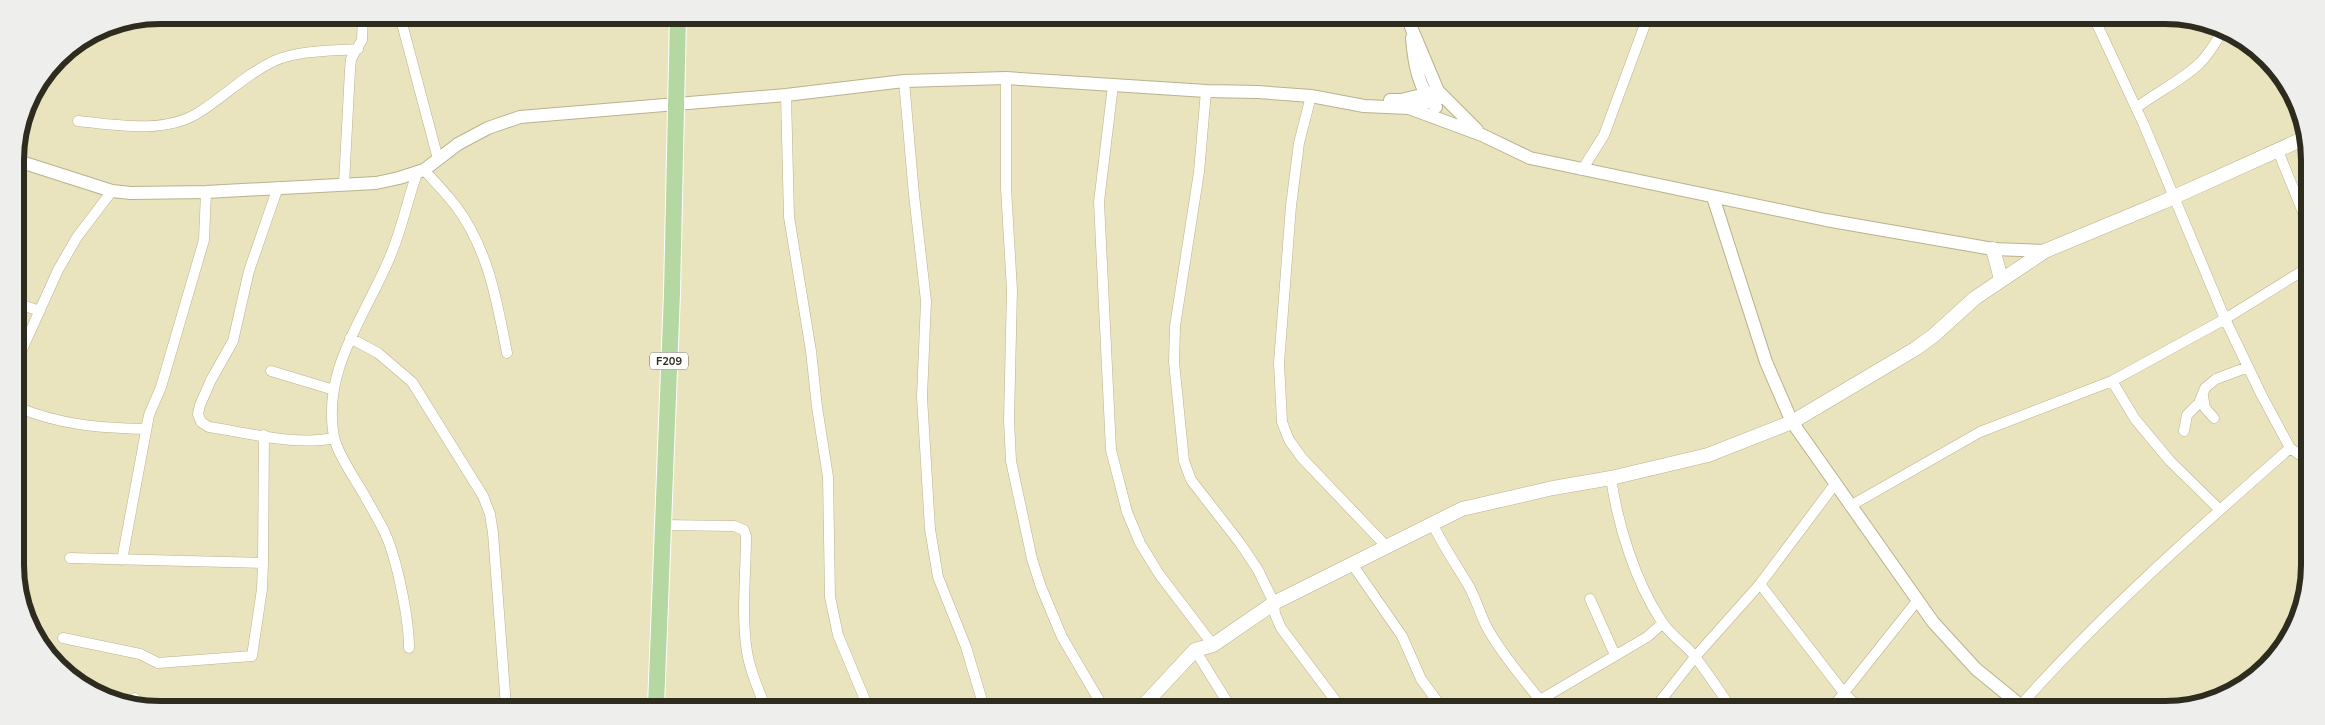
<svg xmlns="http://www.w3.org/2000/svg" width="2325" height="725" font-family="Mulish,sans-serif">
<rect width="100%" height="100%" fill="#e9e3be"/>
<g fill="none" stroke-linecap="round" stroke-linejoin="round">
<defs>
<path id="minor" d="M400,16l38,143
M514,16l1,3
M2095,20l49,105 81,194 36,75 29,54 16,11
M1006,78v110l6,102 -3,130 2,41 21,98 9,28 21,50 41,70
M904,81l10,114 12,106 -4,96 8,132 8,48 28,70 18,60
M1113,85l-14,117 12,248 16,62 13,31 19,31 54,71
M1206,91l-7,81 -24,154 -1,36 10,99 7,19 49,63 18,27 16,33 1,11 6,14 60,80
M786,95l3,122 22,134 6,56 11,70 2,120 8,38 30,72
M1311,96l-12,47 -8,63 -12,157 3,59 7,18 13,18 84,88
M2136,108c21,-16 45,-27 64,-45 9,-9 15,-20 22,-31
M78,121c38,4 86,13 120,-8 26,-16 48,-39 76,-52 25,-11 57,-10 84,-12
M2278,151l29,71
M424,170c10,11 21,22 31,35 33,43 42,96 52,148
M1582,170l22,-35 43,-116
M344,184l6,-114 1,-11 11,-19 1,-25
M278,187l-29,84 -16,70 -22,39 -11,25 -2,9 3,8 8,5c39,6 87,19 125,11
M16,303l24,8
M350,338l28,15 34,29 71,114 7,18 3,19 13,173
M16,363l42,-93 19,-33 35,-46
M271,371l63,19
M2112,381l23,38 35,42 50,49
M2203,396l2,12 9,10
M17,407c43,18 83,21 129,22
M2184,431l3,-16 12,-12 6,-15 11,-9 32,-12
M1611,478c7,48 24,103 51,144 9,14 25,23 34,36 13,17 24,34 36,51
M1850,506l130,-74 132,-51 113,-62 82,-51
M1432,523c10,21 23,40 35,60 9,14 13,33 22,48 16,28 38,52 57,77
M662,525l72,1 10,4 2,6c0,38 -5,78 1,116 3,19 11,37 18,54
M70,558l193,5 1,-128
M122,560l27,-145 12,-28 43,-147 2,-48
M1352,564l50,72 19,43 21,29
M1760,584l84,109 16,16
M1590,599l25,56
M63,638l77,16 18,9 94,-7 10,-67 1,-26
M409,648c0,-29 -12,-89 -24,-115 -5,-11 -12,-22 -18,-33 -9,-17 -29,-44 -33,-63 -13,-69 34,-124 58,-185 10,-25 16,-53 25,-79
M1195,650l36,58
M1540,700l107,-63 16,-14
M133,705l2,-7
M2020,706c81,-92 178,-177 270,-258
M1654,709l41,-52 65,-73 75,-100
M1831,709l86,-108"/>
<path id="tertiary" d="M1411,27l27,64 39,39
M1412,38c2,24 6,51 24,69
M1390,100h11l33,-8
M1409,108l73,27 48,23 296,62 167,29 52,2
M15,160l97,31 19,2 75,-1 170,-9 23,-5 25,-8 34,-26 30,-16 32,-11 266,-22 118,-14 102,-3 200,13 52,1 53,4 53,10 45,2 34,-11
M1713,197l53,165 26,60 141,200 43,47 49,40"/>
<path id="secondary" d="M1993,249l8,30
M1142,707l53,-57 18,-5 61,-42 188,-94 91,-21 58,-10 97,-23 84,-33 123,-73 18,-13 42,-38 70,-47 118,-49 144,-65"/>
<path id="primary" d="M656,706l16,-413 6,-277"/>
</defs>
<use href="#minor" stroke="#b8b38e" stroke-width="11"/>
<use href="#tertiary" stroke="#b8b38e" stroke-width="14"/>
<use href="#secondary" stroke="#b8b38e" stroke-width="15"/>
<use href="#primary" stroke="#fff" stroke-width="18"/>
<use href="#minor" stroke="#fff" stroke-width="10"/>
<use href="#tertiary" stroke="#fff" stroke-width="12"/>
<use href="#secondary" stroke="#fff" stroke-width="14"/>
<use href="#primary" stroke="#b5d7a2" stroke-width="16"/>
</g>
<g text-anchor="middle" stroke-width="5" stroke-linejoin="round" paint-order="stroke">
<rect fill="#fff" stroke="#6d6b62" stroke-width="1" x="650" y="352.5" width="38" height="17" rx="4"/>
<g font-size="11" font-weight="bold" fill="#2e2c1e">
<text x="669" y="365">F209</text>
</g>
</g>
<path d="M0 0H2325V725H0ZM160 24H2165A136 136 0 0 1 2301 160V565A136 136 0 0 1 2165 701H160A136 136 0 0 1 24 565V160A136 136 0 0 1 160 24Z" fill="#eeeeed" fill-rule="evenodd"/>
<path fill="none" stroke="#2e2c1e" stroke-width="6" d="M160 24H2165A136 136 0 0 1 2301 160V565A136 136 0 0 1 2165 701H160A136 136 0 0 1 24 565V160A136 136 0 0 1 160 24Z"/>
</svg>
